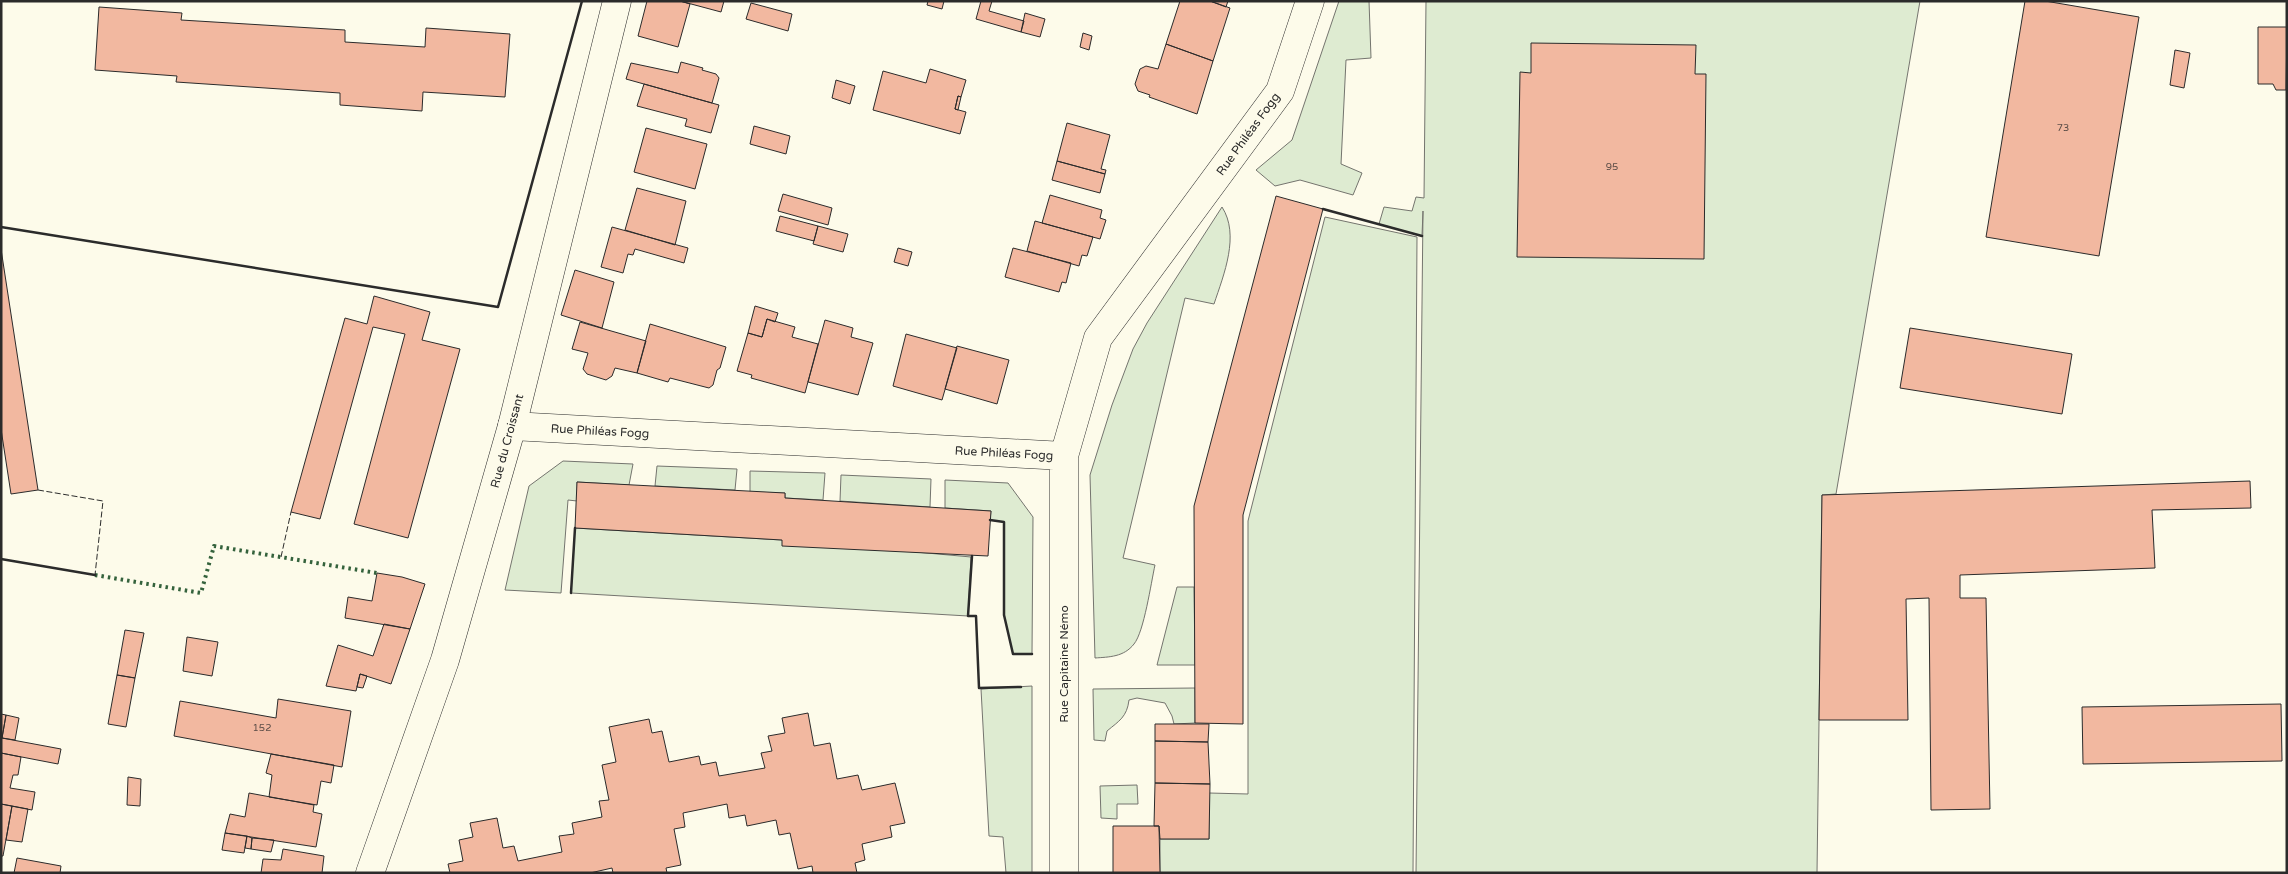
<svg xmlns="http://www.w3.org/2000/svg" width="2288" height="874" font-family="'Varela Round',sans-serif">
<rect width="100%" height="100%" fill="#fdfbea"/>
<path fill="#deebd1" stroke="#74746e" d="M1339,1h30l2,57 -25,2 -5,104 21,9 -9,22 -53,-15 -25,6 -19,-16 36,-30z
M1426,1h494l-84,493 -14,1 -5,378h-401l7,-662 -1,25 -43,-12 5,-17 28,4 4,-14 8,1z
M1222,207c18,28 2,67 -8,97l-29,-6 -62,260 32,7c-4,18 -11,67 -21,79 -10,13 -25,13 -39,14l-5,-183 22,-70 21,-56 14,-26z
M1325,217l92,20 -4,636h-253v-34h49v-46l39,1v-273z
M563,461l70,3 -4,21 -52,-3v19l-9,-1 -7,93 -56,-3 24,-104z
M657,466l80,3 -2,21 -80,-4z
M750,471l75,2 -2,27 -38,-2v-5l-35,-1z
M841,475l90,4 -1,28 -90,-6z
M945,480l63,3 25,34 -1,137h-19l-9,-39v-93l-14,-2 1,-9 -46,-3z
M575,528l207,12 189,17 -3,59 -397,-23z
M1177,587h17l1,78h-38z
M1032,686v187h-26l-3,-36 -14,-1 -8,-147z
M1195,688v35l-21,1 -2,-8 -7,-13 -28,-5 -8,2c-2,17 -10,21 -22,31l-2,10 -11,-1 -1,-51z
M1137,785l1,19h-21v15l-16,-1 -1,-32z"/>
<path fill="#f2b8a0" stroke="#2b2b2b" d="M647,1h33l10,3 -12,43 -40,-11z
M680,1h44l-3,11z
M928,1h16l-2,8 -15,-4z
M981,1h11l-3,10 35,10 -3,11 -45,-13z
M1180,1h30l20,7 -17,53 -47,-17z
M1210,1h18l-2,6z
M2025,1h20l94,16 -40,239 -113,-19z
M751,3l41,11 -4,17 -42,-12z
M99,7l83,6 -1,7 164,10v12l80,5 1,-19 84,6 -5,63 -82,-5 -1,19 -82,-6v-12l-164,-11 1,-6 -82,-6z
M1025,13l20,6 -5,18 -19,-5z
M2258,27h29l-1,63h-10l-3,-6h-15z
M1083,33l9,3 -3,14 -9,-3z
M1531,43l165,2 -1,29h11l-2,185 -187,-2 3,-185 11,1z
M1166,44l47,17 -16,53 -48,-17 1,-2 -12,-4 -3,-7 5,-15 6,-3 12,3z
M2175,50l15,3 -6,35 -14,-3z
M681,62l22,6 -1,2 14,4 3,4 -7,25 -86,-24 5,-16 47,10z
M930,69l36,11 -5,17 -3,-1 -3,13 11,3 -6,22 -87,-24 10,-39 43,12z
M836,80l19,6 -5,18 -18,-6z
M644,84l75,21 -8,28 -26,-7 2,-7 -50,-13z
M958,96l3,1 -3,13 -3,-1z
M1067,123l43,12 -9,34 5,1 -1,4 -48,-13z
M754,126l36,10 -4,18 -36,-10z
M646,128l61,16 -12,45 -61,-17z
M1057,161l48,13 -5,19 -48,-13z
M637,188l49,13 -11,44 -50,-15z
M783,194l49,14 -4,17 -50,-14z
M1050,195l52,15 -2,8 6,2 -6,19 -58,-16z
M1276,196l47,13 -80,306v209l-48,-1 -1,-217z
M780,216l38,10 -4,15 -38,-10z
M1035,221l58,16 -6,19 -5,-1 -3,11 -52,-15z
M818,226l30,8 -5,18 -30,-8z
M612,227l76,21 -4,15 -49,-14 -2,6 -5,-1 -5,19 -22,-6z
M898,248l14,4 -4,14 -14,-4z
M1013,248l58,15 -5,20 -4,-1 -3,10 -54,-15z
M1,249l37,241 -27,4 -10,-65z
M575,270l39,12 -12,46 -41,-13z
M374,296l56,16 -8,28 38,9 -52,189 -54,-14 51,-190 -32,-7 -53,192 -29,-7 54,-194 22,6z
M755,306l23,7 -3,9 -8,-3 -5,18 -14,-4z
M767,319l28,8 -3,10 26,7 -13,49 -54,-15 1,-3 -15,-4 11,-38 14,4z
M825,320l28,8 -2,9 22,6 -15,52 -50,-13z
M580,322l66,19 -9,32 -22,-5 -3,8 -6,4 -19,-6 -4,-5 5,-16 -16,-4z
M650,324l76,23 -6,21 -3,2 -4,15 -4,3 -39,-10 -2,4 -31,-9z
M1910,328l162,26 -10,60 -162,-26z
M906,334l51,14 -15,52 -49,-14z
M957,346l52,14 -12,44 -52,-15z
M2250,481l1,27 -99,2 3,58 -195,7v23h26l4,211 -59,1 -2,-212 -23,1 2,121h-89l3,-225z
M577,482l208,11v5l206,13 -3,45 -206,-10v-6l-207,-12z
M377,573l25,4 23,7 -15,45 -65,-11 3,-21 24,4z
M384,624l26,5 -19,55 -31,-10 -4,17 -30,-5 12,-41 35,11z
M125,630l19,3 -9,45 -18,-3z
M187,637l31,5 -6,34 -29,-5z
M360,674l7,2 -4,12 -6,-1z
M117,675l18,3 -9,49 -18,-3z
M278,699l73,12 -9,56 -168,-31 6,-35 96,17z
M2281,704l1,57 -199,3 -1,-57z
M808,713l6,33 16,-3 7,36 21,-4 4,15 33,-7 10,40 -15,3 2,11 -30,7 3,16 -10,3 2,10h-44l-1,-7 -14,3 -8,-36 -11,2 -3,-15 -29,6 -2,-11 -16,3 -2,-14 -44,9 2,14 -11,2 7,36 -15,3 1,5h-54l-1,-5 -22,5h-140l-2,-9 15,-3 -4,-21 14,-3 -3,-14 27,-5 6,30 11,-2 4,15 44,-9 -3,-16 15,-2 -2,-11 30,-6 -3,-16 10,-1 -7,-35 14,-3 -7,-35 40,-8 3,14 10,-2 7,31 30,-6 2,9 15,-3 3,14 46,-8 -4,-15 11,-2 -4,-15 17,-3 -3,-15z
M1,714l5,1 -4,23 59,11 -3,15 -57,-11z
M6,715l13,3 -4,22 -13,-2z
M1155,724h54l-1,18 -53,-1z
M1155,741l53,1 2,42 -55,-1z
M1,753l20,4 -3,18h-5l-3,13 25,4 -3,18 -31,-6z
M271,754l63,11 -3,18 -10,-2 -4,24 -48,-8 3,-22 -6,-2z
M128,777l13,2 -1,27 -13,-1z
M1155,783l55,1 -1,55h-49l-1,-13h-5z
M249,793l65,12 -1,7 9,2 -6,33 -91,-14 5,-19 15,3z
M1,804l11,2 -9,50h-2z
M12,806l16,3 -6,33 -16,-2z
M1113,826h46l1,47h-47z
M225,833l22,3 -3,17 -22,-3z
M247,836l5,2 -1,11 -6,-1z
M252,838l22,2 -3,12 -20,-3z
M283,849l41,7 -2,17h-61l2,-14 18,1z
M17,858l44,8 -1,7h-46z"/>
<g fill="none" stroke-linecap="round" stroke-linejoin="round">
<defs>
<path id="street" d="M512,426l552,30 34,-118 182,-247 30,-90
M1064,456v417"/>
<path id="secondary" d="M370,873l75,-213 67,-234 105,-425"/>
</defs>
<use href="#street" stroke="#2b2b2b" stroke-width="29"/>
<use href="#secondary" stroke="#2b2b2b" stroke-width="29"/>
<use href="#street" stroke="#fdfbea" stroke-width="28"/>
<use href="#secondary" stroke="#fdfbea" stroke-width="28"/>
<path stroke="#34623c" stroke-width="4" stroke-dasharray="2.5 4" stroke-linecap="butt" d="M95,575l106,18 13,-47 163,27"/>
<path stroke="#2b2b2b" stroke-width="1" stroke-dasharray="6 2.5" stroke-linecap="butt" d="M38,490l65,11 -8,74
M281,557l10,-45"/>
<path stroke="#2b2b2b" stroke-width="2.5" d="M1323,209l99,27
M1,227l497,80 84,-306
M990,520l14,2v93l9,39h19
M972,556l-4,60h8l3,72 42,-1
M1,559l94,16
M571,593l4,-65"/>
</g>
<g text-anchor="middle" stroke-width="4" stroke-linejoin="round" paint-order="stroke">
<g font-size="10" fill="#5d4e48">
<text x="2063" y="131">73</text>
<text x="1612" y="170">95</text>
<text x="262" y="731">152</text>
</g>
<g font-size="12" fill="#2b2b2b" stroke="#fdfbea">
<text transform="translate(1248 134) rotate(-54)" y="4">Rue Philéas Fogg</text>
<text transform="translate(600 431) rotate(3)" y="4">Rue Philéas Fogg</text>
<text transform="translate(507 441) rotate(-75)" y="4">Rue du Croissant</text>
<text transform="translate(1004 453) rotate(3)" y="4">Rue Philéas Fogg</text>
<text transform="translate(1064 664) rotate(-90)" y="4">Rue Capitaine Némo</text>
</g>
</g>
<rect width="2288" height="874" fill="none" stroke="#2b2b2b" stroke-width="5"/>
</svg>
